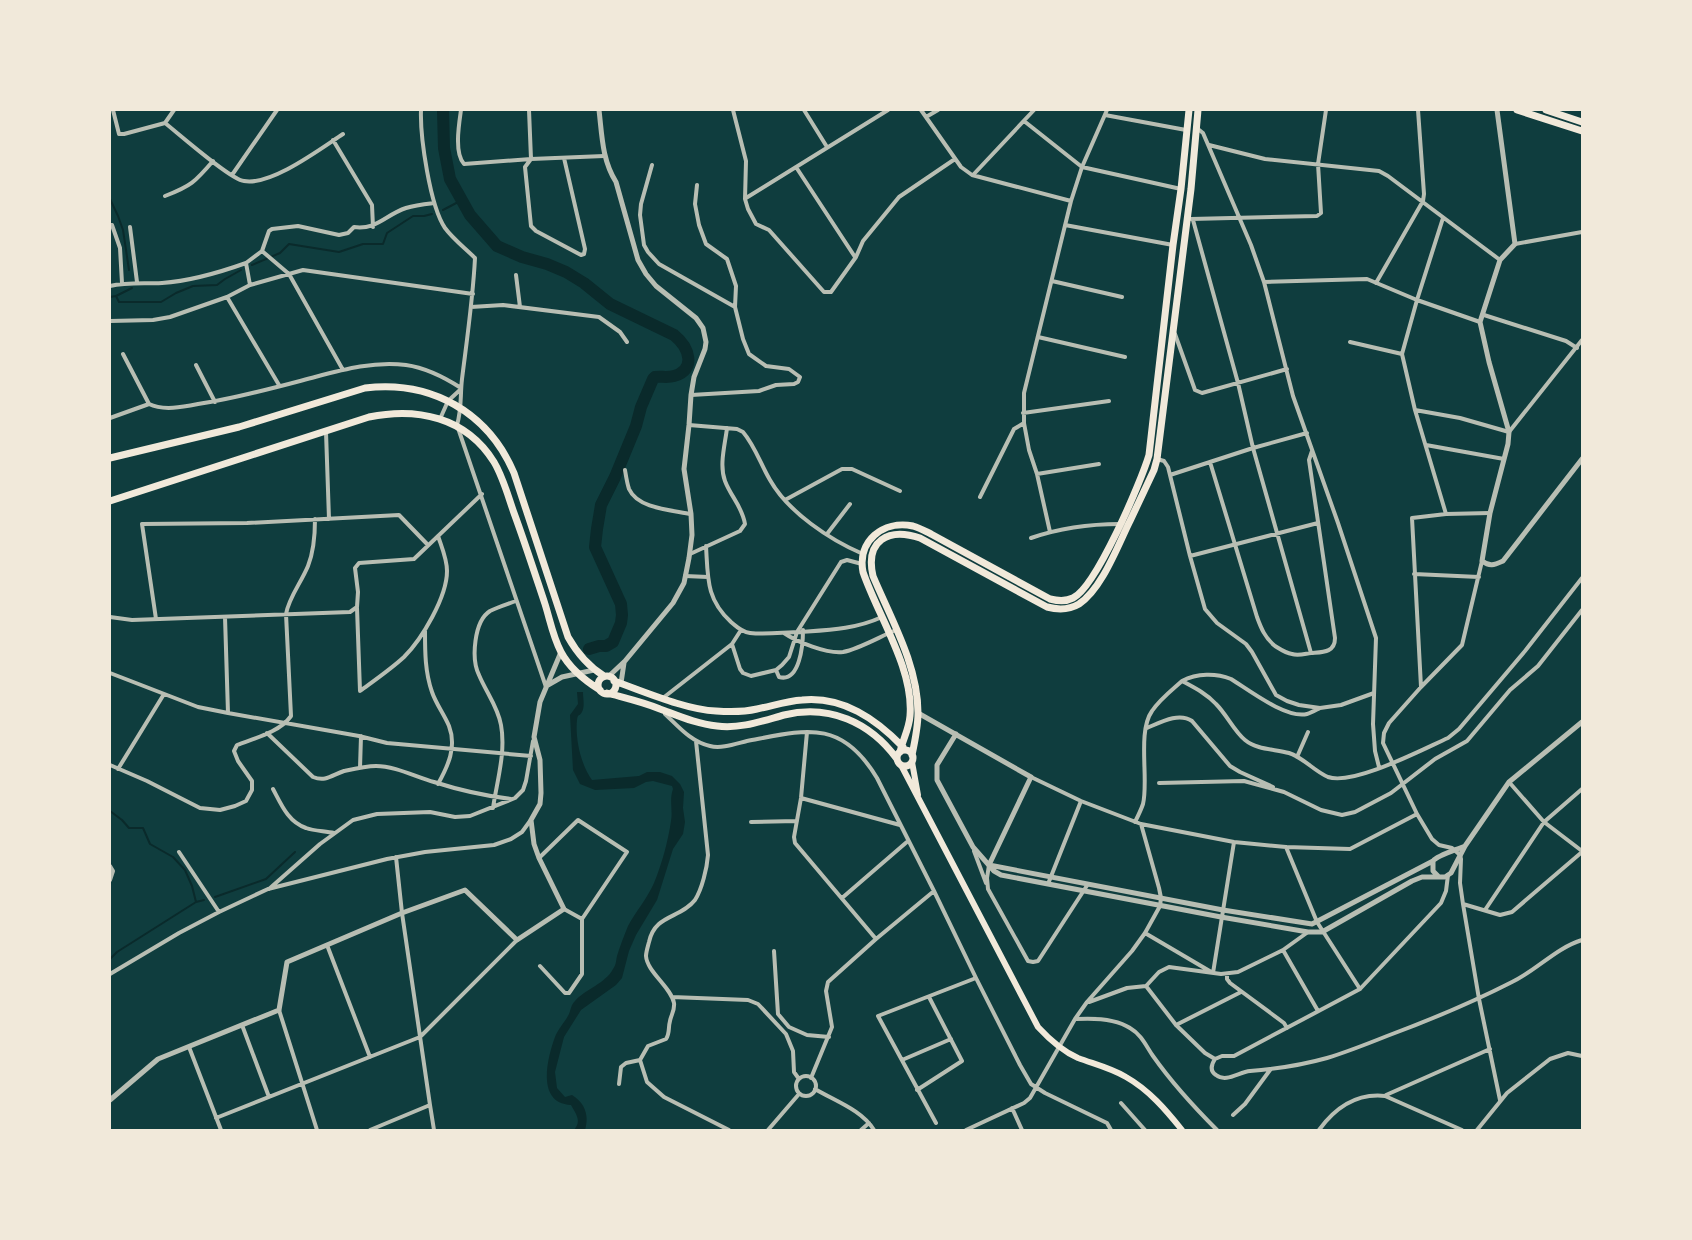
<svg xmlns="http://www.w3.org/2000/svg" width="1692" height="1240" font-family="'Roboto Condensed',sans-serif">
<rect width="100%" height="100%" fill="#0f3d3e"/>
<path fill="#0a2a2b" d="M577,692h6c0,7 2,14 -1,20 -3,5 -4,1 -5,8 -2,19 4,45 15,60l47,-4 8,-4h13l12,4 8,8 4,8 -1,16 2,14 -2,12 -10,15 -16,51 -21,35 -7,16 -7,27 -6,7 -35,25 -17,27 -9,35 2,16 8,9 7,-2c14,9 17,21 13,35h-11c8,-9 2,-16 -3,-25 -35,-2 -24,-46 -16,-68 3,-8 10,-15 14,-23 2,-5 2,-9 6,-13 9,-11 31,-18 38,-32 3,-4 3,-8 4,-13 3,-10 7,-20 11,-30 8,-15 19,-27 26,-43 8,-19 14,-42 17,-62 2,-11 -2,-21 2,-32l-1,-3 -19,-5 -7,1 -12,6 -39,2 -15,-6 -7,-14 -3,-55 8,-11z"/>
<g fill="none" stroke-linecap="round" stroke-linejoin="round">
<path stroke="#0a2a2b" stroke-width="2" d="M110,199l8,17 5,14 6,40
M443,210l19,-10
M252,265l28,-12 9,-9 50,8 24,-8h20l4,-11 26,-17h11l8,-2
M116,296l16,-8
M110,297l6,-1 3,6h42l15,-9 17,-7 24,-1 8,-6 16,-9
M110,811l12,9 7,8h14l7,16 23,13 12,13 7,16 4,16
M215,897l51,-18 29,-27
M110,959l7,-7 79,-50 8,-2"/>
<path stroke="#0a2a2b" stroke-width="12" d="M443,110l1,38 6,31 20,36 27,31 25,11 25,7 19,8 18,11 26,21 64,31c15,12 23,35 0,41 -7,2 -13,0 -19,1l-2,2 -12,28 -5,19 -21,51 -14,28 -4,24 -2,18 26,57 1,11 -1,8 -8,19 -7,4h-7l-10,3"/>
<path stroke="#b8beb3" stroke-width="4" d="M113,110l6,24h5l41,-11 9,-13
M421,110c-1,27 9,96 24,118 8,11 20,20 30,30 -2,40 -8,81 -13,121 -2,17 0,29 -5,46l89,262
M461,110c-2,14 -7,43 3,54l67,-5 73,-3
M529,110l2,49 -6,8 6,59 5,5 45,24 3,-1 1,-5 -21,-91
M733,110l13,51 -1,38 3,10 8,15 13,6 55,62h7l25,-35 7,-16 36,-44 56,-38
M804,110l23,37
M921,110l40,57 11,8 99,26
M1105,115l81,15
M926,117l12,-7
M1024,121l58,46 99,22
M165,123c14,11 66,57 79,58 27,5 76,-32 99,-47
M1198,129l5,4 48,112 13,37 29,114 45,127 38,115 -3,86 2,27 4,16
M333,140l39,65 1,22
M1209,145l56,14 114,12 9,5 112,84
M652,165l-11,39 -1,11 4,30 4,7 11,12 76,43
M796,167l59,90
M232,175l45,-65
M973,175l61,-65
M165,196c26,-10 30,-14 48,-35
M746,198l142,-88
M1443,218l-26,82 -15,54 13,56 45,8 49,14 73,-92
M1191,219l126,-3 4,-3 -3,-49 8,-54
M1193,220l45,163 15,65 58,205
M112,225l8,23 2,35
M1065,225l108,20
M130,227l7,55
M1515,244l67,-12
M262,251l27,23 54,96
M246,263l16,-12 7,-20 3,-2 26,-3 41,9 9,-2 6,-6c23,3 31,-12 52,-19 9,-3 19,-4 28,-5
M516,275l4,32
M1052,281l70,16
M1264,282l103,-3 50,21 63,22
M1376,283l47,-82 1,-7 -6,-84
M110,286c17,-4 34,-2 52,-3 29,-2 56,-10 84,-20l4,22
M227,297l52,88
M471,307l32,-2 96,12 21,15 7,10
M1484,315l82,26 11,7
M110,321l43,-1 17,-3 57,-20 23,-12 53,-15 170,24
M1175,334l20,56 7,3 85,-24
M1038,337l87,20
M1350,342l52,12
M123,354l26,50
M196,365l19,37
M691,395l68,-4 17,-6 18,-1 4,-2 2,-5 -11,-8 -23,-3 -17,-12 -6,-15 -8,-32 1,-21 -9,-27 -21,-15 -7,-19 -4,-21 2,-19
M1415,410l31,104 44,-1
M1023,413l86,-12
M110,418l39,-14c14,7 34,3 49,0 40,-6 79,-17 117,-27 30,-8 60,-16 91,-12 21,3 38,12 55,23
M440,419l8,-18 13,-12
M689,425l48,4 6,3c12,14 18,33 27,48 18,32 60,60 93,74
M326,432l3,87
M1426,445l78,14
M1157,459l7,2 4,6 22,89 15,53 12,14 29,21 6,8 24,43 11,6 12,4 21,3 21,-3 33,-12
M1210,462l47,155c4,11 8,21 18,29 5,3 10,7 17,8 6,2 12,0 19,-1 11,-1 24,0 24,-15l-26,-178 3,-9
M625,470c1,6 2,13 4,19 9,20 43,21 62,25
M1037,474l62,-10
M1170,475l83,-27 54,-15
M980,497l34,-68 10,-6
M785,500l57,-31h10l48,22
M1050,532l-13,-58 -8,-24 -5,-27v-30l47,-192 11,-34 25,-57
M827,534l23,-30
M1031,538c29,-10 58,-14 89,-14
M706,546c2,32 0,53 25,76 6,5 11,10 19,11 17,2 35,-1 51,-1 28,-2 55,-3 81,-15
M690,554l50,-23 5,-7c-3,-18 -14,-27 -20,-43 -6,-16 0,-36 2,-53
M1190,556l128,-33
M1482,561l-20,84 -41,42 -32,36 -5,10 -1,10 34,71 15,25 7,6 13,3 8,7 1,4 -1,24 3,21 16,95 21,101
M1414,574l65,3
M685,576l23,1
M357,608l3,83c15,-11 31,-22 44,-34 18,-18 43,-60 43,-86 0,-12 -5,-23 -9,-35
M110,617l22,3 218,-8 7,-5 1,-15 -3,-24 4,-5 55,-4 68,-65
M225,617l3,96
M156,619l-14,-95 105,-1 152,-8 29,30
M425,631c0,21 0,41 7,61 4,12 12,22 17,34 8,21 -1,40 -11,58
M784,633c13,9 43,21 59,19 16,-3 38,-16 53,-22
M732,644l8,25 3,4 8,3 25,-6 6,-5 7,-8 8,-25 44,-70 6,-2 15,4
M776,670l3,7c21,6 24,-33 24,-47
M110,673l88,34 30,6 131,23 28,7 144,13
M1421,687l-9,-169 34,-4
M663,698l69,-54 9,-14
M1320,708c-4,2 -9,5 -13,6 -21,5 -58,-24 -76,-35 -15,-6 -34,-6 -49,2 13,7 25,13 34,23 11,11 18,27 29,36 12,10 30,9 44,13 15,5 25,18 39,24 25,9 95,-28 120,-39l11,-9 66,-78 57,-73
M665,714c13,12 26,28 45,32 11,3 25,-2 37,-5 58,-11 94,-23 130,37l57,113 42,87 44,87 11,19 14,9 62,30 4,7
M1147,728c14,-6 32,-16 45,-7l38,45 10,6 33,15
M807,732l-6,66 -7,39 1,6 81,96
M267,733l46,44c13,5 19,-2 31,-6 9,-2 22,-5 32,-5 19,0 40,11 58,16 25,8 52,14 77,17
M696,741l12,114c-1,13 -6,34 -13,45 -15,19 -40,14 -46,42 -1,4 -3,10 -3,14 1,16 25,31 28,47 1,7 -3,12 -4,18 -2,7 0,12 -4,18l-18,7 -8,14 7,22 17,15 65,33
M1297,757l11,-25
M110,765l37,16 53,27 20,2 15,-4 11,-5 6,-11v-9l-14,-20 -4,-10 3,-6c18,-7 43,-13 54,-29l-5,-102c3,-17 15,-31 22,-48 6,-15 7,-30 7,-47
M360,768l1,-32
M118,769l46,-75
M1031,777l50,24 60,23 93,18 52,5 64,2 67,-35
M1509,782l35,40 38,29
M1159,783l85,-2 40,11 37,18 21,5 13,-3 36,-19 44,-34 32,-18 43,-51 28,-24 44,-56
M273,789c8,15 15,33 33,39 8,3 19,3 28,5
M801,798l99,27
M493,808c4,-27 13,-56 8,-83 -3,-18 -15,-33 -22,-50 -8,-16 -5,-54 11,-64 8,-4 18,-7 26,-10
M751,822l46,-1
M1135,822c3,-6 6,-12 8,-18 6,-24 -6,-72 9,-93 8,-12 20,-21 30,-30
M1286,847l31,75 43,67
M974,851l12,32
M179,852l40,60
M539,858l39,-38 49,32 -45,67v55l-13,19h-4l-25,-27
M989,865l-2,13 1,11 40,72 5,1 5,-1 50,-77
M110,866l3,5 -3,9
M1048,884l33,-83
M269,889l51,-45 33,-24 24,-6 53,-2 25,5 15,-1 45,-18 8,-8 3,-9 7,-40
M842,898l66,-57
M1463,904l37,11 12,-3 70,-60
M564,909l18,10
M1485,910l59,-88 38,-33
M1145,933l68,40 21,-131
M327,945l43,112
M1283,950l35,61
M774,951l4,63 11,13 18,8 22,2
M110,974l69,-41 40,-21 49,-23 119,-30 38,-7 69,-7 17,-6 11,-7 8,-11
M1227,974v5l3,4 54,40 3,5
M1146,986l13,-14 10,-5 52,7 17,-2 45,-22 25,-18
M672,997l76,3 10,4 28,30 7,17 1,21 5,7
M1089,1002l38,-14 19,-2 30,39 29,28 10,6
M279,1010l38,120
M1076,1019c17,-1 39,-1 54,9 12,7 16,18 23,28 19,27 41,51 64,74
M242,1025l27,72
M1176,1025l65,-33
M189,1047l32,83
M1215,1059c-4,6 -5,12 1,16 10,8 23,-3 34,-4 26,-2 52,-6 77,-13 20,-6 40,-14 60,-22 43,-16 84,-33 125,-54 25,-12 44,-34 70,-42
M1215,1059l7,-3h12l126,-67 81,-86 5,-12 2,-16
M902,1060l49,-21
M796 1086a10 10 0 1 1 20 0a10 10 0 1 1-20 0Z
M811,1078l21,-51 -6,-36 2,-9 48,-43 58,-48
M619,1084l2,-17 5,-4 14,-3
M815,1089c20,12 47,21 59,41
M917,1090l45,-29 -33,-64
M1386,1095l104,-46
M1121,1103l24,27
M430,1105l4,25
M1012,1108l10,22
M1233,1115l12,-11 25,-34
M216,1118l204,-81 97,-97
M936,1123l-58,-107 98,-38
M370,1130l60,-25 -28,-192 -6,-56
M768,1130l31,-36
M861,1130l8,-7
M966,1130l58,-27 6,-5 45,-79 12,-17 45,-51 13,-18 15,-27 1,-8 -2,-10 -18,-64
M1319,1130c16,-22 38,-37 66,-34l77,34
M1477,1130l30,-37 43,-34 18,-6 14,3"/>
<path stroke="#b8beb3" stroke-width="5" d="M599,110c3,25 3,50 17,72l22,78 8,14 10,12 40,32 7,10 3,14 -1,7 -11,28 -3,18 -2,30 -5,44 7,45 1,21 -3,23 -5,25 -11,20 -48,58 -16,15
M1497,110l18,134 -15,16 -20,62 9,40 20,70 -1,12 -18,69 -8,48c8,6 12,4 21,0l79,-102
M621,683l3,-20
M548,685l14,-8 32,-7
M918,713l113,64 -42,88
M956,734l-19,31v15l36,67 21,24 7,4 220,42 87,15h14l90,-51 10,-4h23l6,-4 14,-27 44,-64 73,-60
M1433,861v10l5,5
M989,865l234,45 89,14 121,-63c5,-6 23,-11 32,-15
M110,1100l48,-41 121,-49 8,-48 115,-49 63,-23 52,50 47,-31 -25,-51 -5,-14 -3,-24 9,-16 1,-11 -1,-33 -6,-23 6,-35 21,-50"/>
<path stroke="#f1e9da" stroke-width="6" d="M912,762l6,33
M901,765l137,262c12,13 24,24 40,31 16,6 33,10 48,19 23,13 40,33 56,53"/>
<path stroke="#f1e9da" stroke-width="7" d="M1517,110l65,21
M1546,110l36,12
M110,458l129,-31 126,-39c66,-8 123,24 149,85l54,164c9,16 20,29 36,39
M110,501l259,-84c48,-10 97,0 125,45 9,15 14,34 20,51 11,30 21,61 31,91 5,16 8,33 16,48 9,17 23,28 39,38
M598 685a9 9 0 1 1 18 0a9 9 0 1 1-18 0Z
M614,681c29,10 72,29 102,30 13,1 28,1 41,-2 15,-3 30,-8 45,-9 41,-4 74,19 101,47
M607,693c18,5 36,9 53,16 19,7 37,15 57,17 23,3 45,-5 67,-11 45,-11 86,7 113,44
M897 758a8 8 0 1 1 16 0a8 8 0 1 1-16 0Z
M900,752c3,-13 9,-23 10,-36 4,-47 -32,-100 -47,-144 -6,-31 20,-52 50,-46 7,2 12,5 18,8l119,65c8,2 15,3 23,-1 23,-11 68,-116 76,-143l24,-210 8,-56 8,-79
M912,755c3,-14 6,-28 6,-42 0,-48 -27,-94 -45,-137 -8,-35 15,-49 47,-38l127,69c11,3 22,3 32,-3 23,-15 39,-59 51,-83 8,-17 16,-34 24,-51l3,-11 34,-270 7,-79"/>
</g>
<rect width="1692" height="1240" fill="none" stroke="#f1e9da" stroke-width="222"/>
</svg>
